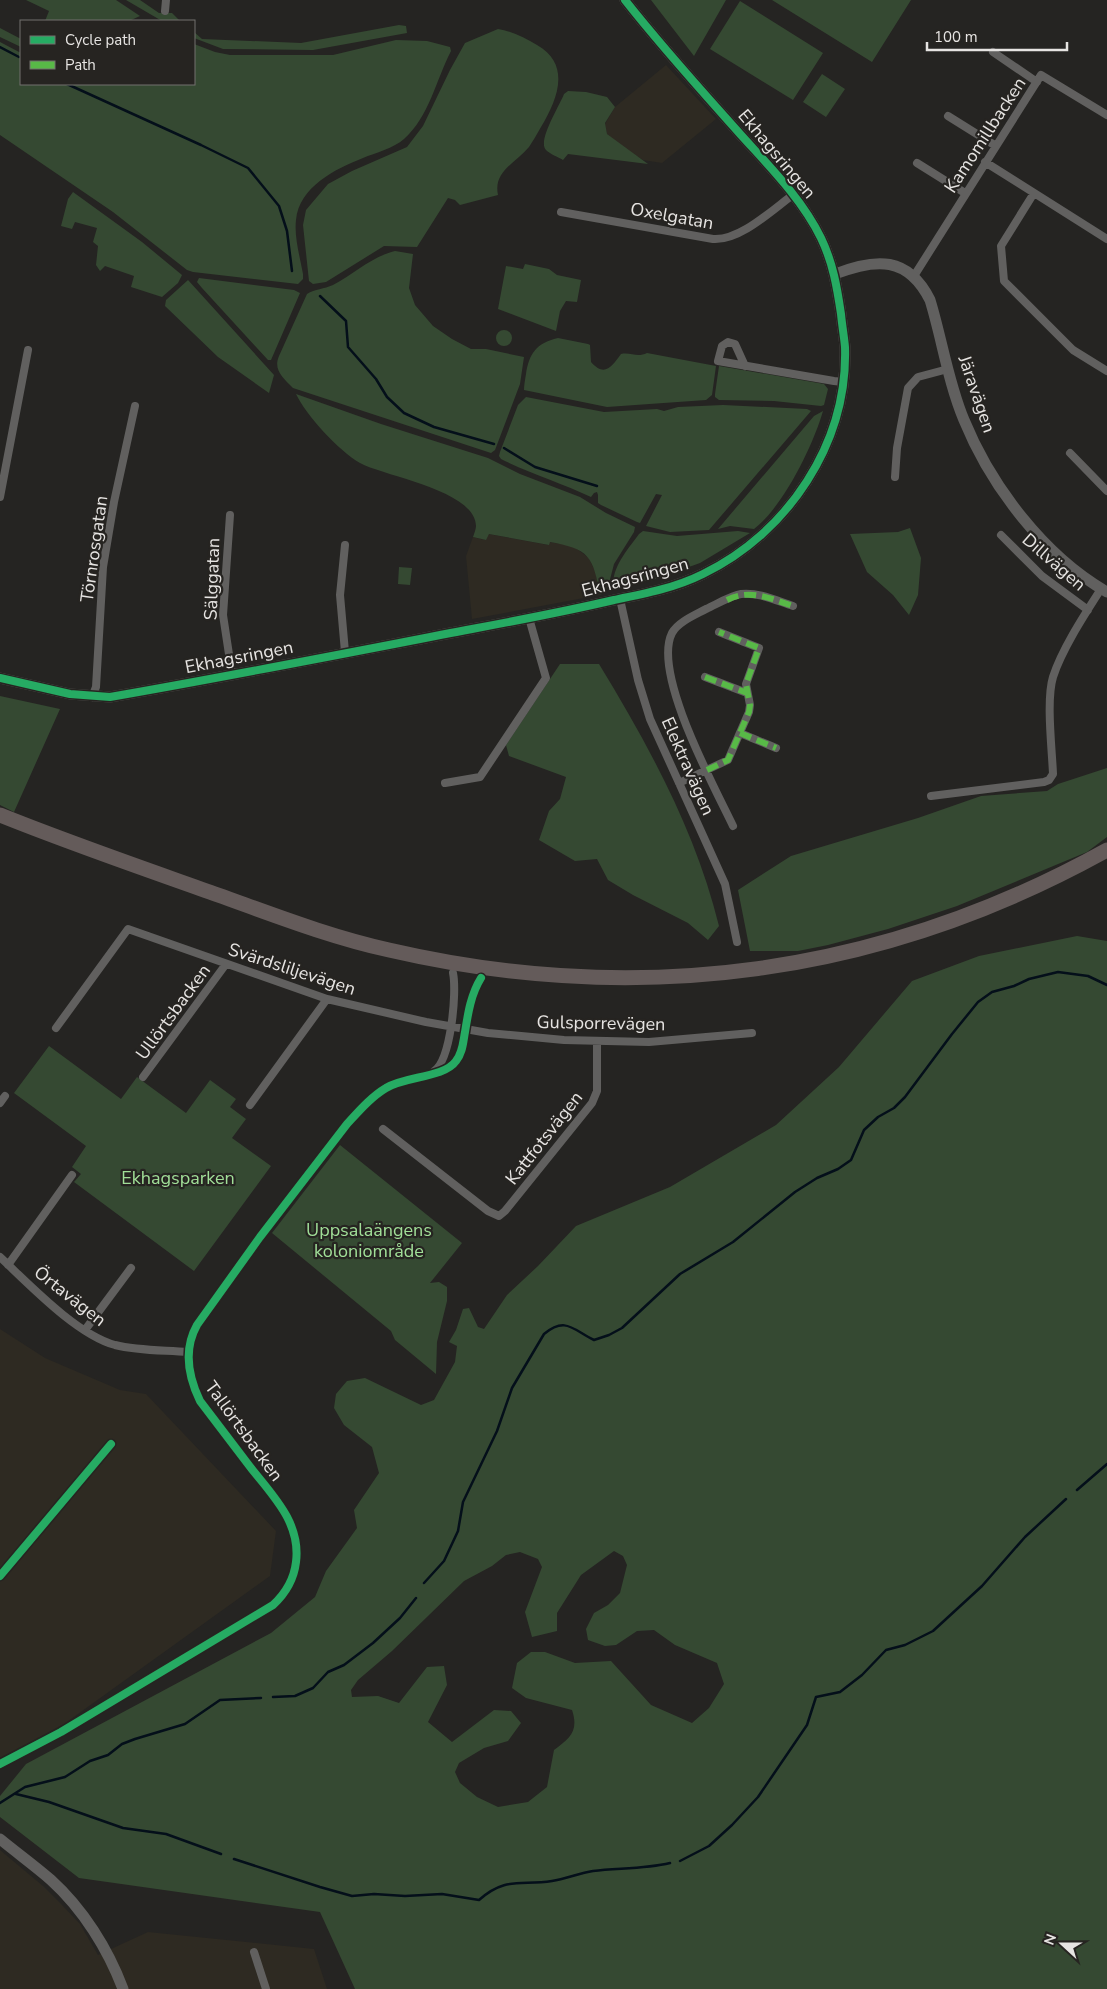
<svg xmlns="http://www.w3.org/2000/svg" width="1107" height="1989" font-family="'Nunito Sans',sans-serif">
<rect width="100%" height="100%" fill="#252422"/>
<path fill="#2e2a22" d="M666,65l50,54 -54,44 -19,-3 -24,-15 -12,-11 -2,-10 10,-17z
M489,534l59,11 1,-3 24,4 16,12 7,15 4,22 -128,24 -6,-63 7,-19 12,3z
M0,1329l45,29 75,32 26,4 130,137 -6,45 -206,148 -64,34z
M0,1850l43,36 19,19 18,19 18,31 50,-23 166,17 13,40h-327z"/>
<path fill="#354932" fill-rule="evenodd" d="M26,0h90l24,16 -11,5h-84l4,-10z
M126,0h14l19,13h13l8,8h-18z
M651,0h75l-32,56z
M772,0h139l-39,62z
M740,1l83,52 -30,47 -83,-51z
M399,25l7,1 1,7 -94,17 -90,-1 -29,-11v-6l8,7 99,4z
M0,28l21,11v8l-21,-10z
M498,29c14,2 27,9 39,16 35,20 20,55 4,82 -4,7 -8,14 -12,20 -13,16 -36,24 -31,48l-38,10 -5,-5 -7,-2 -31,49 -33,-1 -58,36 -13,2 -4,-3 -6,-56 3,-15 22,-26 24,-13 55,-24 16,-21 27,-56 15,-27z
M396,40l31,1 23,6 1,4c-15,29 -22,66 -47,88 -10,9 -29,14 -41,19 -28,11 -64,29 -67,62 -2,17 4,37 7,54v5l-5,5 -105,-12 -6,-2 -74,-58 -113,-77v-93l21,11v31h173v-40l21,8 15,3h103z
M822,74l23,15 -19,28 -23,-15z
M568,91l18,1 21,5 8,10 -10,16 2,11 41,30 -80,-10 -5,6c-5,-3 -13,-6 -17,-10 -9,-9 14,-45 18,-56z
M73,192l69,50 40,33 -4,8 -16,14 -31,-10 3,-11 -29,-10 -5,5 -4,-6 2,-19 -5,-4 4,-14 -22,-6 -3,7 -11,-3 7,-27z
M395,251l18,3 -4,34 6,17 18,21 19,13 19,10h15l38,8 -4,27 -25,66 -4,3 -198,-65c-10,-10 -20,-18 -14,-32l28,-62c8,-5 17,-5 26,-9 21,-11 38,-28 62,-34z
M525,264l24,5 8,6 24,5 -4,22 -11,-1 -6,10 -4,20 -58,-22 8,-43 17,3z
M199,278l95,12 6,3 -29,67h-3l-66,-72 -5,-6z
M188,280l86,95 -5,18 -51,-36 -53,-51 1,-6z
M496 338a8 8 0 1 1 16 0a8 8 0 1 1-16 0Z
M558,338l30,6 2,1 1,17c14,16 21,4 30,-8 10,-2 16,4 26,-1l69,13 -4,29 -6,5 -99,7 -83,-17c0,-5 1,-10 2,-16 3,-20 10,-31 32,-36z
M719,366l105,18 4,5 -4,16 -3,1 -47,-5 -55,-1 -4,-3v-3z
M296,394l85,30 107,34 32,16 60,23 26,16 29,14 -1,5 -20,32 -7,27 -7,4c-7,-39 -11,-46 -50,-53l-1,3 -60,-11 -3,6 -13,-3c1,-3 3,-8 3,-11 -1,-36 -90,-49 -116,-63 -21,-12 -54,-48 -64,-69z
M526,397l78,15 53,-3 7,2 14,-4 45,-2 84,4 4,2 -102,119 -39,2 -24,-6 16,-31 -6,-1 -16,29 -3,-1 -36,-17 -3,-2v-8l-1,-3 -3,1 -3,4c-29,-14 -60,-23 -90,-38l-2,-3 1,-4 18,-47z
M823,411c-10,35 -40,96 -69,118l-24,-3 -12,3 96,-113z
M910,528l11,30 -3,37 -9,20 -16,-20 -26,-23 -17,-38 48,-2z
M643,531l34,5 61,-5 12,2 -50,30 -50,18h-12l-24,6c-4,-18 15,-39 25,-53z
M399,567l13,1 -2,17 -12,-1z
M560,664h39c50,82 97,168 120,262l-11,14 -20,-17 -55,-28 -25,-15 -11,-21 -22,2 -36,-21 10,-29 11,-12 6,-22 -57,-21 -3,-11z
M0,696l60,13 -46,103 -14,-7z
M1107,768v69l-20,15 -130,54 -69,23 -60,16 -30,6h-48l-12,-61 53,-34 127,-38 63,-22 66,-5 11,-7z
M1077,936l30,5v1048h-752l-35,-77 -241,-34 -79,-61v-21l26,-32 245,-131 44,-36 11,-26 31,-43 -3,-18 25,-37 -7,-26 -28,-22 -10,-17 2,-14 11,-13 18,-3 56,27 13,-5 21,-38 2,-16 -8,-4 7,-12 7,-21 6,-1 9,19 6,2 23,-34 31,-29 38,-40 94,-39 106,-62 63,-58 73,-86 67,-25zM614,1551l9,5 4,9 -7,28 -12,12 -14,8 -8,16 2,11 17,6 11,-1 21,-14 17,-1 21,15 42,18 7,21 -15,24 -17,15 -41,-18 -40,-44 -36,2 -30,-11h-14l-14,11 -5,25 14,10 46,12c7,21 -2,28 -18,40l-7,37 -19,15 -30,5 -21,-10 -17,-14 -5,-11 4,-9 25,-15 24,-7 13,-18 -10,-12 -17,-1 -42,32 -24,-20 19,-37 -3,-19 -17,1 -28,36 -21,-7 -26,1 -1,-7 7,-10 34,-29 72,-70 28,-15 14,-11 14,-3 18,7 4,8 -17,45 7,25 25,-6v-18l24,-38z
M49,1046l72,53 16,-22 49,36 24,-33 26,19 -6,8 16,12 -14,19 39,28 -77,105 -120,-89 7,-8 -9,-7 14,-21 -72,-53z
M340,1145l122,98 -32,40 9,-1 8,5v14l-10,41 -1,32 -41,-34 -4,-9 -119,-98z"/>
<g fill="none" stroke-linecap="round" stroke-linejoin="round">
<path stroke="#040f1a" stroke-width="2.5" d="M0,47l19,10
M67,84l134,61 47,23 31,38 8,25 5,40
M320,296l26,25 2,26 28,32 11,18 17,16 30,14 60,17
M504,448l31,19 62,19
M1077,1490l30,-26
M424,1583l20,-22 14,-30 5,-29 34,-71 15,-43 32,-54c22,-18 29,-4 50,6l15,-5 13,-7 58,-54 53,-32 62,-50 22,-14 21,-9 13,-9 13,-30 14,-13 16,-9 11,-11 47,-63 26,-32 14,-10 22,-6 15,-7 29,-7 30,4 19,9
M273,1697l22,-1 18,-8 15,-16 16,-7 29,-22 27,-25 16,-20
M16,1794l33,8 74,26 43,6 55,20
M0,1803l25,-16 40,-10 25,-16 18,-6 14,-11 13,-5 50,-15 35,-24 41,-2
M234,1859l86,28 32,9 22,-2 31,2 37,-2 37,6c27,-24 42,-14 73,-19 14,-2 27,-8 41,-10 26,-3 52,-2 77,-8
M680,1861l29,-15 23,-21 26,-28 49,-72 9,-28 24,-5 22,-17 24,-25 19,-5 28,-14 49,-45 43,-49 41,-38"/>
<path stroke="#61605f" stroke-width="8" d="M165,11l1,-11
M993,52l44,30
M948,116l48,30
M985,162l122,77
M917,163l48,30
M1034,193l-33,53 3,35 69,69 34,21
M561,212l152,27c27,2 59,-29 81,-45
M914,276l127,-201 66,40
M745,366l-10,-22 -7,-2 -6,4 -4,15 116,20 9,1
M1070,453l37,38
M895,477l2,-29 11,-60 10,-11 30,-8
M0,497l28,-147
M230,515l-7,100 9,59
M1001,535l41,41 46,34
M620,599l18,81 12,39 75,165 12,58
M345,652l-5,-57 5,-50
M705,677l42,16
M92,697l4,-10 7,-120 11,-65 21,-96
M740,733l36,15
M445,783l35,-6 66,-99 -17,-60
M679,783l49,-23 21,-48 1,-7 -4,-21 13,-36 -40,-16
M931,796l113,-14 5,-2 4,-6c-1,-25 -7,-74 0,-97 9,-28 32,-63 48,-88
M733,826c-19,-40 -81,-153 -61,-193 6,-11 23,-18 34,-24 11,-5 24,-13 35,-15 18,-2 36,7 52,12
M56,1028l72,-99 199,70 99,23 62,11 76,7 85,2 103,-9
M434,1071c17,-11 23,-79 19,-98
M143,1077l83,-113
M0,1103l5,-7
M250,1105l77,-106
M383,1129l105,82 11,5 6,-5 87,-108 5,-12v-50
M0,1257c30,28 76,77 115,88 24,6 49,5 73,7
M8,1265l64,-90
M85,1330l46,-62
M0,1576l111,-132
M0,1764l61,-32 212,-127c13,-12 21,-26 23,-43 5,-39 -23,-66 -45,-94 -17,-22 -34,-45 -51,-67 -12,-25 -17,-51 -3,-76l63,-88 87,-113c12,-13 24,-27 39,-36 19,-12 58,-10 70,-27 7,-9 7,-19 9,-29 3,-19 6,-38 16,-54
M254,1952l12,37"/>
<path stroke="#61605f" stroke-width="11" d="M835,274c41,-16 73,-18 95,26 12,39 18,82 34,120 27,66 80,136 143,172
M0,678l70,16 40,3c121,-21 242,-45 362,-68 48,-9 95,-18 142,-29 30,-6 61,-12 89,-26 85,-41 145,-131 142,-227 -1,-11 -3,-22 -4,-33 -4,-27 -8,-51 -20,-76 -19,-39 -51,-71 -80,-103 -40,-45 -80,-89 -116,-135
M0,1839c17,14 35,27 51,41 32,29 57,69 72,109"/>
<path stroke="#645b5a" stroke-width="15" d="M0,815c72,29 145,54 218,80 56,20 112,42 171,55 251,58 493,25 718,-100"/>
<path stroke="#58b947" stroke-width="6" stroke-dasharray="12 6" stroke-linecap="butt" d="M727,600c23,-12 44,-1 66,6
M705,677l42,16
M740,733l36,15
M707,770l21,-10 21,-48 1,-7 -4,-21 13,-36 -40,-16"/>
<defs>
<path id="cycleway" d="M0,678l70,16 40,3c121,-21 242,-45 362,-68 48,-9 95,-18 142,-29 30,-6 61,-12 89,-26 85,-41 145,-131 142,-227 -1,-11 -3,-22 -4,-33 -4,-27 -8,-51 -20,-76 -19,-39 -51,-71 -80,-103 -40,-45 -80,-89 -116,-135
M0,1576l111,-132
M0,1764l61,-32 212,-127c13,-12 21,-26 23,-43 5,-39 -23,-66 -45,-94 -17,-22 -34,-45 -51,-67 -12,-25 -17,-51 -3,-76l63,-88 87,-113c12,-13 24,-27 39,-36 19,-12 58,-10 70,-27 7,-9 7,-19 9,-29 3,-19 6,-38 16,-54"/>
</defs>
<use href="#cycleway" stroke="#262421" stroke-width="11"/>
<use href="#cycleway" stroke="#26ab63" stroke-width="8"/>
</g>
<g text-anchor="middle" stroke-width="4.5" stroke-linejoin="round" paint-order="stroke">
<g font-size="18" fill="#e6e4e2" stroke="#262421">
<text transform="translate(985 135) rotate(-57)" y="6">Kamomillbacken</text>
<text transform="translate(777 154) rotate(50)" y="6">Ekhagsringen</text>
<text transform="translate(672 216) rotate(10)" y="6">Oxelgatan</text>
<text transform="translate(977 394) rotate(71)" y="6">Järavägen</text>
<text transform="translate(94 549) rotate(-82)" y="6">Törnrosgatan</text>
<text transform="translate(1054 562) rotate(41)" y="6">Dillvägen</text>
<text transform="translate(635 577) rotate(-15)" y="6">Ekhagsringen</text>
<text transform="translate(212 579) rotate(-88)" y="6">Sälggatan</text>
<text transform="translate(239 657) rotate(-11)" y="6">Ekhagsringen</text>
<text transform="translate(688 766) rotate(66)" y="6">Elektravägen</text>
<text transform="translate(292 969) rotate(18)" y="6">Svärdsliljevägen</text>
<text transform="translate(173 1012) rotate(-54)" y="6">Ullörtsbacken</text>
<text transform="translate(601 1023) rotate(1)" y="6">Gulsporrevägen</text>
<text transform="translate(544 1138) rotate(-52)" y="6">Kattfotsvägen</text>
<text transform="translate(70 1296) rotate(38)" y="6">Örtavägen</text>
<text transform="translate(244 1431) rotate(54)" y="6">Tallörtsbacken</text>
</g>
<g font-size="18" fill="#a1df98" stroke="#262421">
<text x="178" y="1184">Ekhagsparken</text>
<text x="369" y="1236">Uppsalaängens<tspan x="369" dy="21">koloniområde</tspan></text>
</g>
</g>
<rect x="20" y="20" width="175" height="65" fill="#262421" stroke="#73716e"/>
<rect x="30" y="36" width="25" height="8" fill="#26ab63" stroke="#73716e"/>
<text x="65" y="45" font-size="15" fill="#e6e4e2">Cycle path</text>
<rect x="30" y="61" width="25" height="8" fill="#58b947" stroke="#73716e"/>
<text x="65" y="70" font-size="15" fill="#e6e4e2">Path</text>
<g transform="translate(1062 1944) rotate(291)" stroke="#262421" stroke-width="4" paint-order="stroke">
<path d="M0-4L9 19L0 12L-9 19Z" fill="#e6e4e2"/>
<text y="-8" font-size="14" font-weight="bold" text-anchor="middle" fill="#e6e4e2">N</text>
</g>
<path d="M927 42v8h140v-8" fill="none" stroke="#e6e4e2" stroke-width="2.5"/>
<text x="934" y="42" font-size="15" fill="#e6e4e2" stroke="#262421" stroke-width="4" paint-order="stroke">100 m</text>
</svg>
